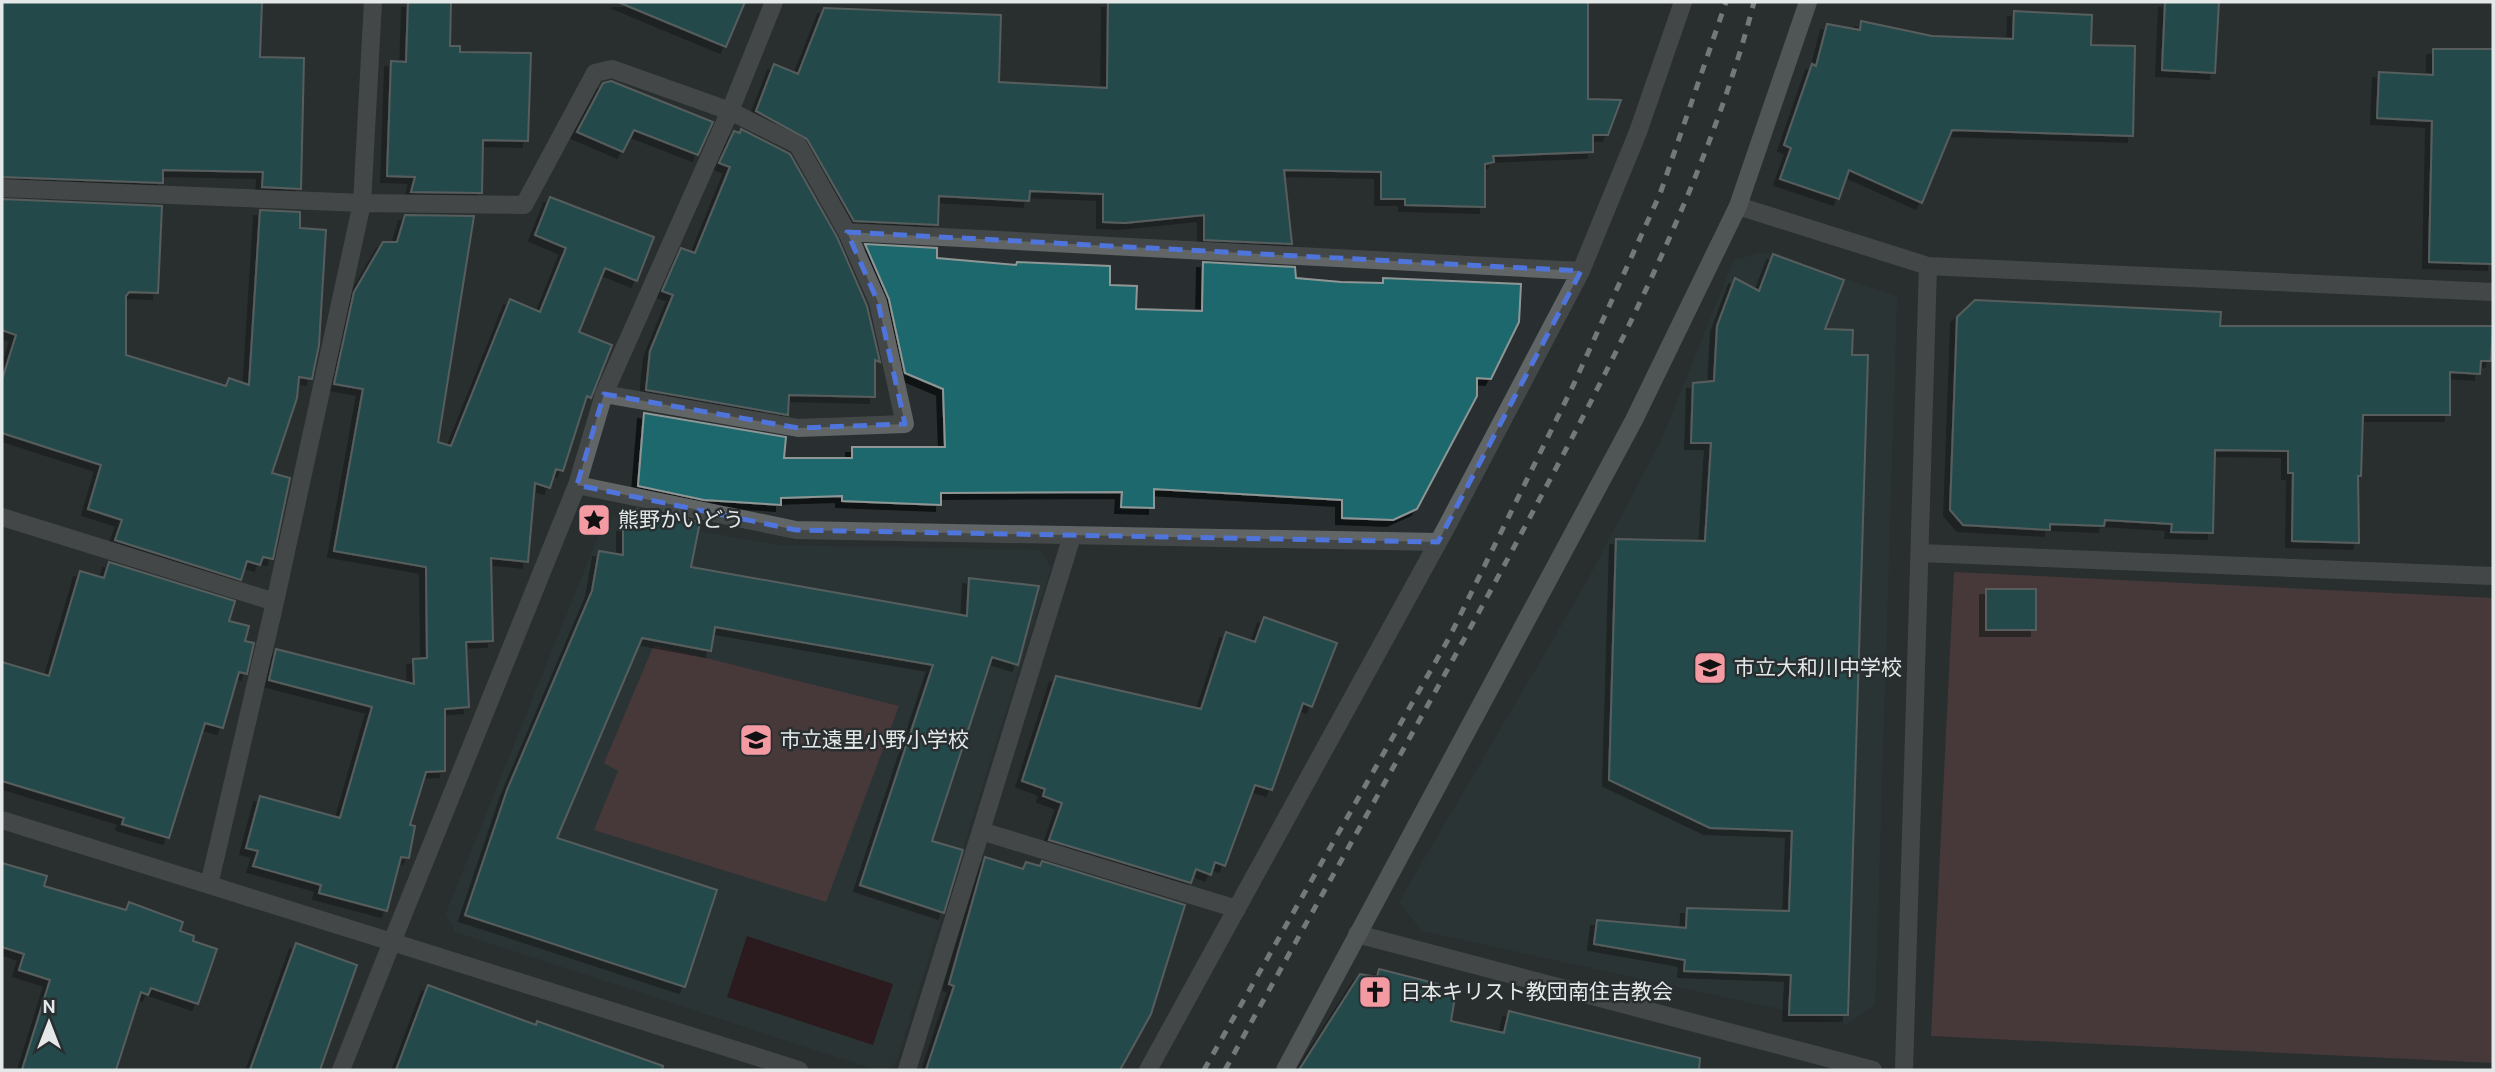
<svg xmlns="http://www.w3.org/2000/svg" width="2495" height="1072" font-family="Overpass,'Noto Sans JP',sans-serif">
<defs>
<filter id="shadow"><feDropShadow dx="-6" dy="6" stdDeviation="0" flood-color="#0009"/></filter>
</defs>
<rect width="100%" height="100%" fill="#292f30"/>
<path fill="#2c3a3b" d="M1764,252l133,44 -22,709 -28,19 -425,-93 -23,-29 186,-317 76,-144 73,-181z
M614,517l167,28 258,5 12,17 -155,495 -10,8h-9l-422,-138 -9,-19 152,-376z"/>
<path fill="#6c4347" d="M1954,572l539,26v465l-562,-27z
M654,645l245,61 -73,196 -232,-72 24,-59 -14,-8z"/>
<path fill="#2e020b" d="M747,936l146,48 -20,61 -146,-48z"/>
<path fill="#1a686c" stroke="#8e9696" stroke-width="2" filter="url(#shadow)" d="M2,2h260l-2,55 44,1 -3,131 -39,-2 1,-15 -100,-2v13l-161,-6z
M408,2h43l-1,44h10v6l71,1 -3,88 -45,-1 -1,53 -71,-1 4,-15 -28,-1 4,-115 15,1z
M618,2h127l-19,45z
M1108,2h480v97l33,1 -13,35h-15v17l-100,4 1,6 -9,2v43l-80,-2v-6h-24v-27l-97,-2 8,74 -88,-4v-25l-79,8 -22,-1v-28l-73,-3 -1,10 -90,-5 -1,29 -84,-4 -47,-82 -51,-28 18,-47 24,10 26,-66 177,7 -2,67 108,6z
M2165,2h54l-4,71 -53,-3z
M2014,11l78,4 -1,30 44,1 -2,90 -181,-6 -30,73 -73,-33 -10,29 -59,-20 11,-31 -7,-3 28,-81 4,2 11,-42 33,6 1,-9 71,15 81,3z
M2433,49h60v215l-64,-2 3,-141 -55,-3 2,-46 54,3z
M611,81l102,41 -15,33 -64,-25 -11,22 -46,-20 26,-49z
M741,129l49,25 47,83 30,69 13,56 -5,-2v37l-86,-2 -1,20 -142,-25 4,-39 23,-56 -11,-4 19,-43 14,5 35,-86 -11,-4 15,-32 6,2z
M550,197l104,40 -17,44 -32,-13 -26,64 33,13 -21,53 -4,-2 -24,75 -7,-2 -6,19 -15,-5 -7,79 -37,-4 2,83 -27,1 3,65 -24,2v62l-19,1 -16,53 5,1 -6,32 -8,-1 -14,54 -68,-18 2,-8 -68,-19 5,-15 -12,-3 14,-52 80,22 32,-111 -103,-27 7,-31 138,35 -1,-25 14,-1 -1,-91 -92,-16 29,-162 -29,-5 20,-92 29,-50h14l8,-27 69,1 -36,226 13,4 59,-147 30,13 26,-64 -31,-13z
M2,199l160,7 -4,87 -29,-1 -3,4v59l100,31 3,-8 20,7 11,-175 40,2v16l26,2 -7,115 -7,34 -13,-2 -2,21 -25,75 18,5 -17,81 -10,-2 -3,8 -13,-4 -6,19 -126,-40 7,-20 -34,-11 13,-44 -99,-32v-53l14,-45 -14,-5z
M865,244l72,4v10l79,7 1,-3 93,4v19l27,1 -1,23 66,2 1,-49 92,5 1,11 45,4 42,1v-5l138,6 -2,38 -28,57 -14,-1v18l-60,113 -24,11 -51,-2v-18l-188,-11v19l-33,-1 1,-15 -181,1v12l-99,-4v-5l-61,2v7l-77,-5 -66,-14 6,-73 142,24 -2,21h68v-11h93l-2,-58 -38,-16 -16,-74z
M1773,254l71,26 -19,49 28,1 -1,25h16l-20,660h-59l2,-40 -107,-4 1,-11 -91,-16 3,-24 89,8 1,-20 102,3 3,-80 -82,-3 -101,-48 7,-241 89,2 6,-98h-20l2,-60 21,-2 3,-55 18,-48 24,13z
M1975,300l246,12 -1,14h273l-2,35h-10l-1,13 -30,-2v43h-87l-2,61h-3l1,67 -67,-2 1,-68h-5v-22l-73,-1 -2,83 -42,-1 1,-8 -67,-4 -1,6 -54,-2v6l-87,-5 -13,-15 7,-193z
M636,509l64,13 -9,45 276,49 2,-38 70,8 -21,79 -26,-8 -60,184 31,9 -19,63 -84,-28 73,-220 -218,-38 -4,24 -69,-13 -85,200 160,52 -32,97 -220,-72 42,-125 85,-199 7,-40 24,4v-29l11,1z
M109,562l126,39 -6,20 20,5 -4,15 9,2 -7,31 -8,-2 -16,56 -18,-5 -36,115 -47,-14 2,-6 -122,-37v-119l47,14 31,-105 24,7z
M1986,589h50v41h-50z
M1264,617l73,26 -25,64 -9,-4 -31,87 -17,-5 -30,81 -10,-4 -4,13 -15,-6 -5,14 -142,-43 13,-37 -19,-7 2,-7 -23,-8 34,-105 145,33 25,-77 29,10z
M985,857l38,12 3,-7 14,4 2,-5 143,44 -34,109 -31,56h-194l28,-84 -5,-2z
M2,863l45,13 -3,10 82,24 3,-8 54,20 -3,9 14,5 -1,5 24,8 -19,55 -47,-16 -3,7 -7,-3 -25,78h-94l28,-90 -31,-10 5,-16 -22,-7z
M296,943l61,22 -37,105h-70z
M1379,969l59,15 -2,9 19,4 -4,24 53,12 5,-22 191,47 -1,12h-400l61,-96 17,3z
M428,985l108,40 1,-4 126,45 -1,4h-266z"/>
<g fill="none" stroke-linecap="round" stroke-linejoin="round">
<path stroke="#626565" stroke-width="18" d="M2,188l360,15 162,2 71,-132 17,-4 118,42 68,34 49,87 734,39 57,-139 45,-130
M1738,206l190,60 565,26
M604,394l194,34 107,-4 -27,-122 -31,-70
M577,485l219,45 642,12
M2,517l273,85
M1920,553l573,23
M2,820l390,122 185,-457 27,-91 126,-283 44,-109
M981,831l256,78
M209,885l66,-283 87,-399 11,-201
M1357,934l516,136
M341,1070l51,-128 407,128
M907,1070l165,-534
M1148,1070l299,-544 134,-255
M1904,1070l24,-804"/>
<path stroke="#7f8484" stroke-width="18" d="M1285,1070l349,-650 104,-214 70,-204"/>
<path stroke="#ccd0d0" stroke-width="5" stroke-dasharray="9 9" stroke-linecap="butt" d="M1204,1070l245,-432 123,-250 88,-194 66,-192
M1225,1070c104,-190 212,-377 313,-568 82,-153 173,-332 216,-500"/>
</g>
<path d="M0 0H2495V1072H0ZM847,232l734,39 -143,271 -642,-12 -219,-45 27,-91 194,34 107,-4 -27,-122z" fill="#292f30" fill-opacity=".55" fill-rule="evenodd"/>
<path fill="none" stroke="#4f74dc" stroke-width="5" stroke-dasharray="14 9" stroke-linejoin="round" d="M847,232l734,39 -143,271 -642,-12 -219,-45 27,-91 194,34 107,-4 -27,-122z"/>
<defs>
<symbol id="sight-square" viewBox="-11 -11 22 22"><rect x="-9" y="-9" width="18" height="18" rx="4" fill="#f49aa3" stroke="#292f30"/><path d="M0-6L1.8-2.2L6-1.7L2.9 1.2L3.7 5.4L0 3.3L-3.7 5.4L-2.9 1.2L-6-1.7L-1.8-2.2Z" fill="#111"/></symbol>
<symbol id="school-square" viewBox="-11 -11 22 22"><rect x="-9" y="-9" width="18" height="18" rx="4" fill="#f49aa3" stroke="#292f30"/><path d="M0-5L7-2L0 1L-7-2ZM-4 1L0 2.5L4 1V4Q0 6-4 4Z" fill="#111"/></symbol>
<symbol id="church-square" viewBox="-11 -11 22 22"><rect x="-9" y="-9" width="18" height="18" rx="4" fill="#f49aa3" stroke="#292f30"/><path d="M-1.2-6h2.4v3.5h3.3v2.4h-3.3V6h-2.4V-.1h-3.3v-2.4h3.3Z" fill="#111"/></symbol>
</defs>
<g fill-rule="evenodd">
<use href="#sight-square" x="575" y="501" width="38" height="38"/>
<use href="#school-square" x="1691" y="649" width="38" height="38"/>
<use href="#school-square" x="737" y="721" width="38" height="38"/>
<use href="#church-square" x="1356" y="973" width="38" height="38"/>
</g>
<g text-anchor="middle" stroke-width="5" stroke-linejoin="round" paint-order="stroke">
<g font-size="21" fill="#e4e8e8" stroke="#292f30" text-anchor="start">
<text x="618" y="527">熊野かいどう</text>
<text x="1734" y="675">市立大和川中学校</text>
<text x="780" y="747">市立遠里小野小学校</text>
<text x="1400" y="999">日本キリスト教団南住吉教会</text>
</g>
</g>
<rect width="2495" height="1072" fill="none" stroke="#e4e8e8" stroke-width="7"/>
<g transform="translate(49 1023)" stroke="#292f30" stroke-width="5" paint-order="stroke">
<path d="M0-5L12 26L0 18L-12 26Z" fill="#e4e8e8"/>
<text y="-10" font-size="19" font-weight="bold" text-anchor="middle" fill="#e4e8e8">N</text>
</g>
</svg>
